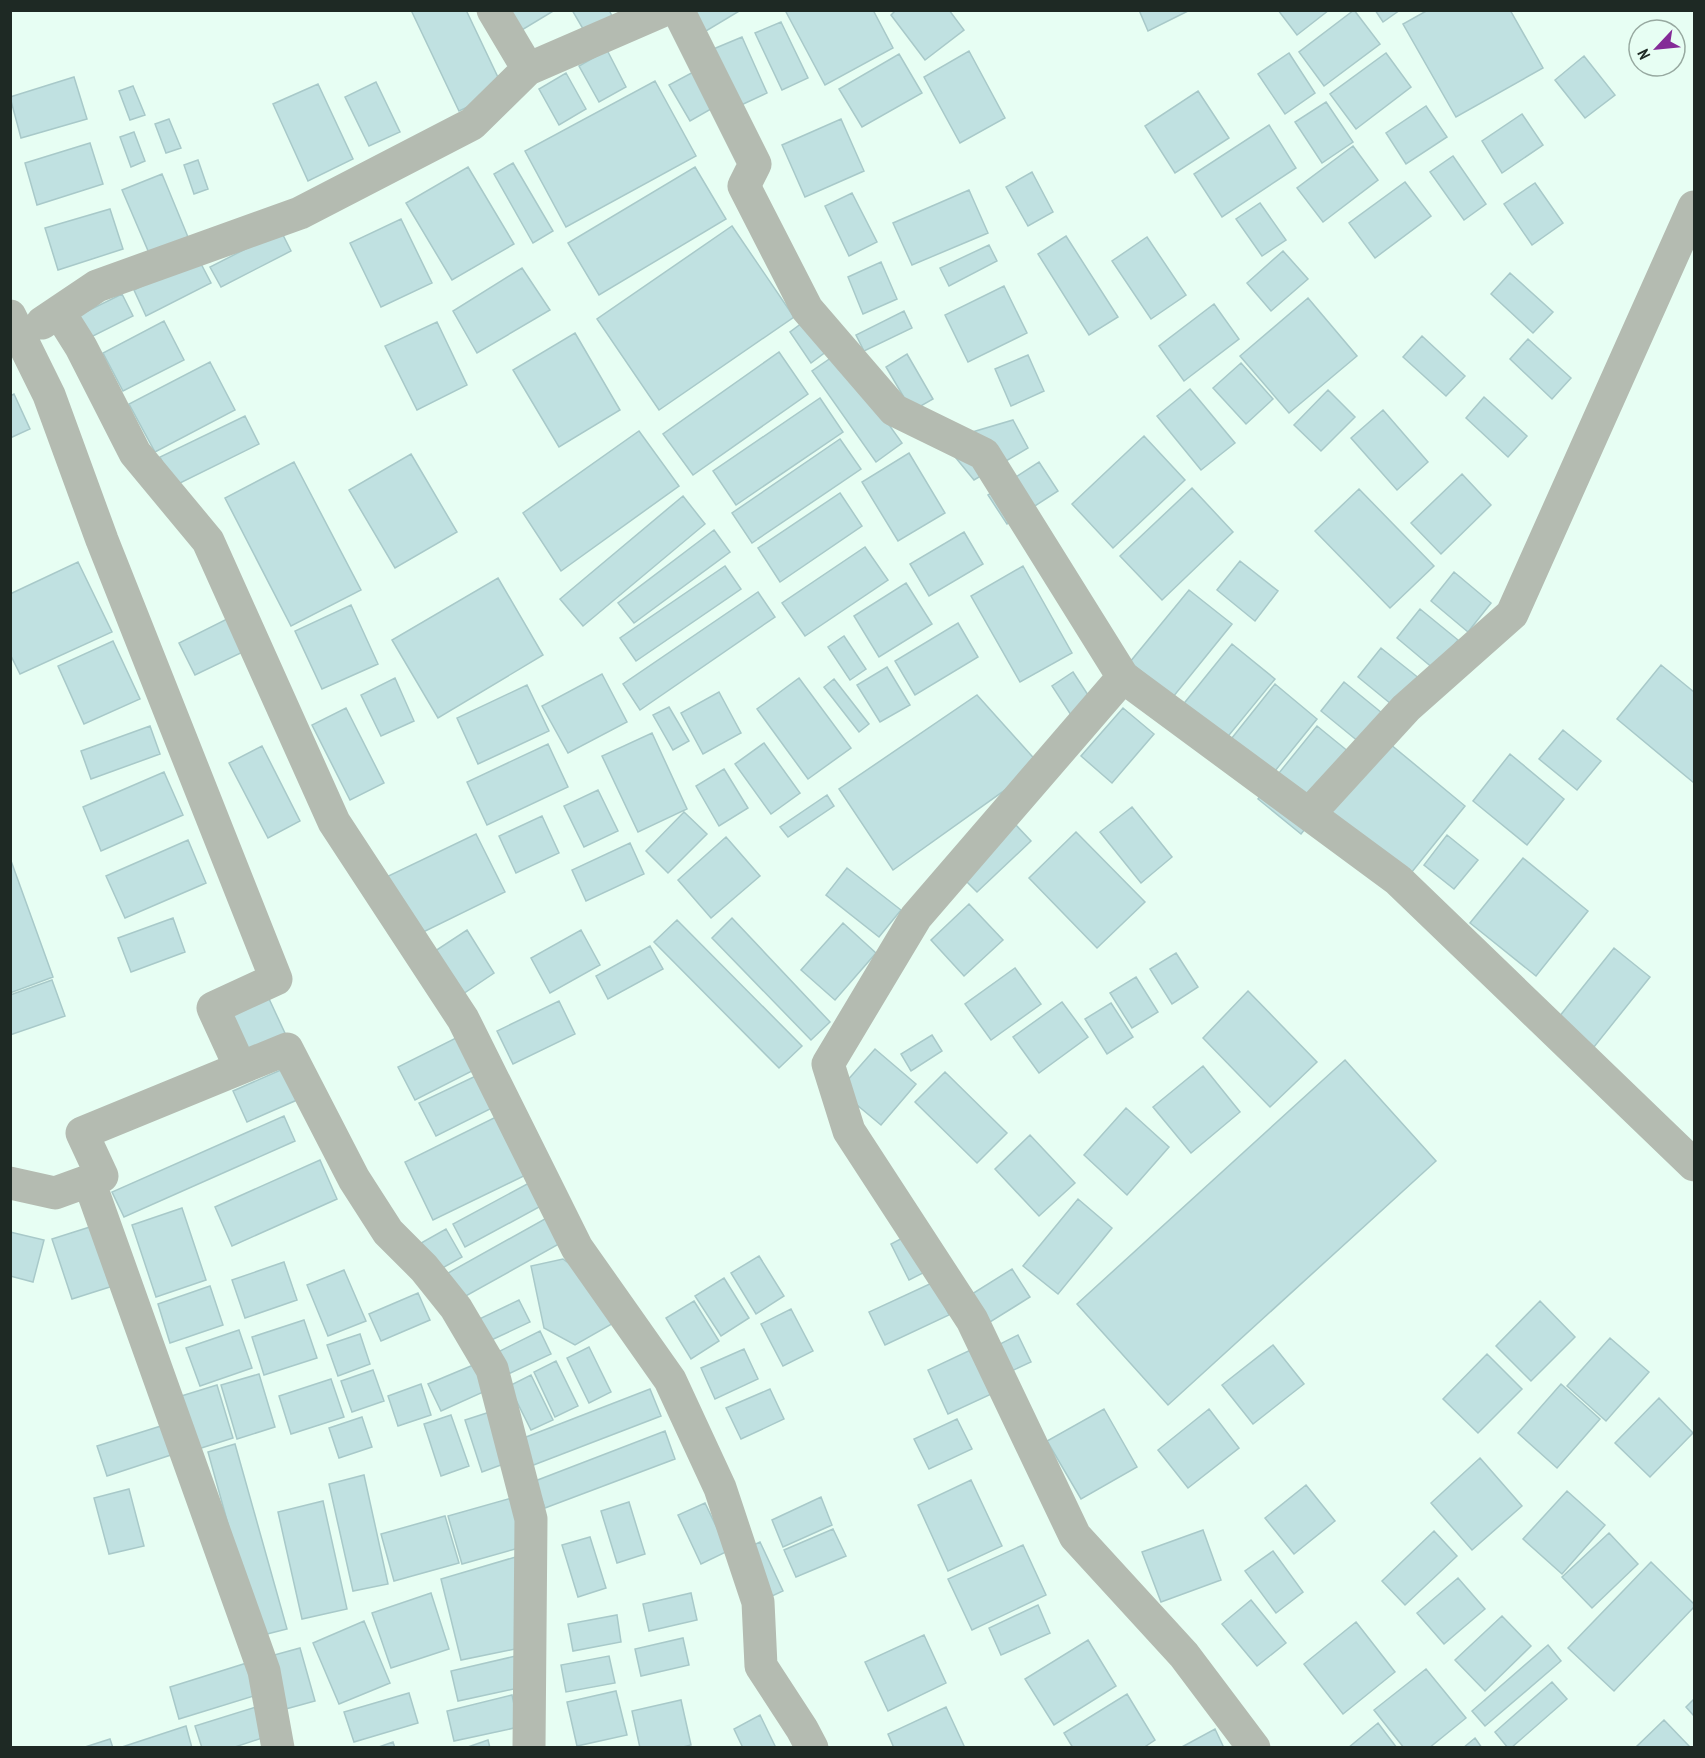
<svg xmlns="http://www.w3.org/2000/svg" width="1705" height="1758" font-family="'PT Sans Narrow',sans-serif">
<rect width="100%" height="100%" fill="#e7fef3"/>
<path fill="#c0e1e1" stroke="#a8c9c9" stroke-width="1.5" d="M411,10h55l38,80 -45,21z
M498,10h57l-43,26z
M572,10h37l4,8 -27,16z
M688,10h53l-40,24z
M785,10h88l20,38 -68,37z
M896,10h53l15,20 -39,30 -34,-45z
M1139,10h51l-42,21z
M1278,10h51l-32,25z
M1354,10l26,34 -56,42 -25,-34z
M1375,10h25l-17,12z
M1428,10h82l33,58 -87,49 -53,-93z
M781,22l27,56 -26,12 -27,-57z
M742,37l25,56 -30,14 -26,-57z
M607,50l19,37 -27,15 -20,-36z
M969,51l36,67 -45,25 -36,-66z
M1289,53l26,40 -30,21 -27,-40z
M1386,53l25,34 -55,42 -26,-35z
M899,54l23,39 -60,34 -23,-38z
M1584,56l31,39 -30,23 -30,-38z
M697,70l21,35 -28,16 -21,-36z
M566,73l20,36 -27,16 -20,-36z
M74,77l13,42 -66,19 -11,-41z
M655,81l41,75 -130,71 -41,-76z
M376,82l24,50 -31,14 -24,-49z
M318,84l35,75 -45,22 -35,-77z
M133,86l12,29 -15,5 -11,-29z
M1198,91l31,47 -54,35 -30,-47z
M1326,102l27,40 -31,21 -27,-41z
M1426,106l21,31 -41,27 -20,-31z
M1522,114l21,31 -41,28 -20,-32z
M169,119l12,29 -15,5 -11,-29z
M841,119l23,52 -59,26 -23,-52z
M1269,125l27,43 -74,49 -28,-43z
M134,132l11,29 -14,6 -11,-30z
M90,143l13,41 -66,21 -12,-42z
M1353,146l25,34 -55,42 -26,-34z
M1453,156l33,48 -22,16 -34,-48z
M198,160l10,29 -14,5 -10,-29z
M513,163l40,68 -20,12 -39,-69z
M468,167l46,77 -62,36 -46,-77z
M695,167l31,52 -127,76 -31,-52z
M1032,172l21,40 -25,14 -22,-39z
M162,174l26,63 -39,16 -27,-63z
M1405,182l26,34 -56,42 -26,-35z
M1535,183l28,40 -31,22 -28,-41z
M969,190l19,43 -76,32 -19,-42z
M852,193l25,49 -28,14 -24,-50z
M1260,203l26,37 -24,16 -26,-37z
M110,209l13,40 -65,21 -13,-42z
M401,219l31,64 -51,24 -31,-64z
M732,226l62,91 -135,93 -62,-91z
M281,231l10,20 -70,36 -11,-20z
M1066,236l52,81 -29,18 -51,-81z
M1147,237l39,58 -35,24 -39,-58z
M989,245l8,16 -48,25 -9,-18z
M1283,251l25,28 -37,32 -24,-28z
M198,258l13,25 -65,33 -12,-26z
M881,262l16,37 -34,15 -15,-37z
M522,268l28,42 -73,43 -24,-42z
M1510,273l43,39 -20,21 -42,-39z
M1004,286l23,47 -59,29 -23,-47z
M122,294l11,22 -50,25 -12,-22z
M1308,298l49,58 -68,57 -49,-57z
M1214,304l25,35 -55,42 -25,-35z
M904,311l8,17 -48,23 -8,-16z
M806,320l21,31 -16,12 -21,-31z
M164,321l20,39 -61,31 -20,-38z
M437,322l30,63 -50,25 -32,-64z
M575,333l45,77 -61,37 -46,-77z
M1422,336l43,40 -19,20 -43,-39z
M1528,339l43,39 -19,21 -42,-40z
M779,352l29,42 -115,81 -30,-41z
M838,353l64,90 -26,19 -64,-91z
M907,354l26,45 -21,12 -26,-44z
M1028,355l16,36 -33,15 -16,-37z
M210,362l25,48 -80,42 -26,-48z
M1241,363l32,36 -27,25 -33,-36z
M1190,389l45,54 -34,27 -44,-54z
M1328,390l27,27 -34,34 -27,-26z
M14,394l16,35 -20,9v-42z
M1484,397l43,39 -19,21 -42,-39z
M820,398l23,34 -107,73 -23,-34z
M1383,410l45,52 -31,28 -46,-52z
M245,416l14,28 -85,42 -14,-29z
M1013,420l15,28 -54,32 -32,-39z
M639,431l40,55 -118,85 -38,-58z
M1144,436l41,44 -72,68 -41,-44z
M840,439l21,30 -109,74 -20,-30z
M909,453l36,60 -47,28 -36,-59z
M411,454l46,78 -62,36 -46,-78z
M294,462l67,128 -70,36 -66,-128z
M1039,462l19,29 -51,33 -19,-29z
M1462,474l29,31 -50,49 -30,-31z
M1192,488l41,44 -71,68 -42,-44z
M1359,489l75,77 -44,42 -75,-77z
M840,493l22,33 -82,56 -22,-34z
M683,496l22,28 -122,102 -23,-27z
M714,530l16,22 -96,71 -16,-20z
M964,532l19,32 -54,32 -19,-32z
M865,547l23,33 -83,56 -23,-33z
M1240,561l38,30 -23,30 -38,-31z
M78,562l34,70 -92,42 -10,-20v-60z
M725,566l16,23 -105,72 -16,-23z
M1023,566l49,87 -52,29 -49,-86z
M1454,572l37,31 -23,29 -37,-31z
M498,578l45,77 -105,63 -46,-78z
M906,583l26,41 -53,33 -25,-41z
M1189,590l43,34 -59,73 -43,-35z
M758,592l17,25 -135,93 -17,-26z
M351,605l27,59 -56,25 -27,-58z
M1420,609l38,31 -24,29 -37,-31z
M231,617l16,33 -52,25 -16,-32z
M958,623l20,34 -63,38 -20,-34z
M844,636l22,33 -16,11 -22,-33z
M113,641l27,58 -56,25 -26,-58z
M1232,644l43,35 -59,72 -43,-34z
M1381,648l39,31 -24,29 -38,-31z
M1661,665l33,27v91l-77,-64z
M887,667l23,38 -30,17 -23,-37z
M1073,672l19,29 -21,14 -19,-29z
M602,674l25,48 -59,31 -26,-47z
M395,678l19,43 -33,15 -20,-41z
M799,678l52,70 -43,31 -51,-70z
M834,679l35,45 -10,8 -35,-45z
M1344,682l38,31 -23,29 -38,-31z
M1275,684l42,35 -59,73 -42,-34z
M527,685l22,46 -71,33 -21,-46z
M719,692l22,41 -38,21 -22,-41z
M977,695l63,70 -147,105 -54,-81z
M669,707l20,34 -16,9 -20,-35z
M346,708l38,75 -34,17 -38,-75z
M1123,708l31,26 -42,49 -31,-27z
M150,726l10,28 -69,25 -10,-28z
M1317,726l43,35 -59,73 -43,-35z
M1563,730l38,31 -24,29 -38,-31z
M652,733l35,76 -49,23 -36,-76z
M1384,739l81,67 -58,72 -82,-66z
M764,743l36,50 -29,21 -36,-50z
M548,744l20,43 -81,38 -20,-43z
M262,746l38,75 -32,17 -39,-75z
M1510,754l54,45 -37,46 -54,-44z
M724,769l24,39 -29,18 -23,-40z
M164,772l19,43 -82,36 -18,-44z
M598,790l20,41 -34,16 -20,-41z
M827,795l7,11 -46,31 -8,-10z
M1132,807l40,50 -31,26 -41,-51z
M684,812l23,22 -39,39 -22,-22z
M542,816l17,37 -43,20 -17,-37z
M1014,823l17,18 -54,51 -17,-17z
M1076,832l69,70 -48,46 -68,-70z
M476,834l29,58 -96,47 -29,-59z
M1447,835l31,25 -24,29 -30,-24z
M726,837l34,39 -49,42 -33,-38z
M188,840l18,43 -81,35 -19,-42z
M630,843l14,31 -58,27 -14,-31z
M10,858l43,119 -43,16z
M1523,858l65,53 -52,65 -66,-53z
M847,868l54,42 -22,27 -53,-42z
M969,904l34,36 -39,36 -33,-36z
M173,918l12,34 -54,20 -13,-34z
M732,918l98,104 -19,18 -99,-102z
M677,920l125,126 -23,22 -125,-126z
M843,923l33,30 -41,47 -34,-30z
M467,930l27,43 -37,25 -28,-43z
M581,930l19,35 -50,28 -19,-35z
M650,946l13,23 -55,30 -12,-23z
M1614,948l36,29 -56,70 -35,-30z
M1176,953l22,34 -26,17 -22,-35z
M1015,968l26,36 -50,36 -26,-36z
M1136,977l22,35 -26,16 -22,-35z
M52,980l13,36 -55,19v-40z
M264,988l26,56 -43,20 -26,-56z
M1248,991l69,71 -47,45 -67,-69z
M559,1001l16,33 -62,30 -16,-33z
M1062,1002l26,35 -49,36 -26,-36z
M1111,1003l22,34 -26,17 -22,-35z
M932,1035l10,16 -31,20 -10,-17z
M460,1036l16,33 -61,31 -17,-33z
M875,1049l41,35 -35,41 -42,-35z
M1345,1060l91,101 -268,244 -91,-101z
M1203,1066l37,46 -49,41 -38,-46z
M283,1069l14,31 -50,22 -14,-31z
M945,1072l62,61 -30,30 -62,-61z
M482,1073l16,32 -62,31 -17,-33z
M1126,1108l43,39 -42,48 -43,-40z
M500,1115l30,58 -97,47 -28,-58z
M284,1116l11,25 -171,76 -12,-25z
M1030,1135l45,48 -36,33 -44,-47z
M320,1160l17,39 -105,47 -17,-39z
M529,1183l12,23 -76,41 -12,-23z
M1078,1199l34,29 -54,66 -35,-28z
M182,1208l24,72 -50,17 -24,-72z
M552,1215l14,25 -111,62 -14,-25z
M93,1226l20,60 -41,13 -20,-60z
M446,1229l16,28 -32,18 -16,-28z
M10,1232l34,8 -11,42 -23,-6z
M906,1236l17,37 -14,7 -18,-36z
M759,1256l25,40 -28,18 -25,-41z
M563,1259l30,22 24,40 -42,24 -31,-17 -13,-62z
M284,1262l13,38 -52,18 -13,-38z
M1012,1269l18,28 -40,25 -18,-28z
M344,1270l22,51 -38,15 -21,-51z
M724,1278l25,40 -28,18 -26,-40z
M934,1282l15,33 -64,30 -16,-33z
M210,1286l13,39 -53,18 -12,-39z
M418,1293l12,27 -49,21 -12,-27z
M519,1300l11,22 -45,21 -10,-22z
M694,1301l25,40 -28,18 -25,-41z
M1540,1301l35,36 -44,44 -35,-35z
M791,1309l22,42 -30,15 -22,-42z
M304,1320l13,38 -53,17 -12,-38z
M239,1330l13,38 -52,18 -14,-38z
M540,1331l11,23 -45,21 -10,-22z
M360,1334l10,30 -32,12 -11,-31z
M1018,1335l13,27 -24,11 -13,-26z
M1610,1338l39,34 -43,49 -39,-35z
M1273,1345l31,39 -51,40 -31,-39z
M589,1347l22,45 -22,11 -22,-45z
M977,1347l21,44 -50,23 -20,-44z
M744,1349l14,30 -43,20 -14,-31z
M1487,1354l35,35 -44,44 -35,-34z
M556,1361l22,45 -23,11 -21,-45z
M478,1363l12,26 -49,22 -13,-27z
M373,1370l11,31 -32,11 -11,-31z
M259,1374l16,53 -38,12 -16,-54z
M531,1375l22,45 -22,10 -22,-44z
M331,1379l13,38 -53,17 -12,-38z
M421,1384l10,31 -33,11 -10,-30z
M1561,1384l39,35 -43,49 -39,-35z
M217,1385l16,53 -38,12 -17,-53z
M650,1389l11,27 -130,50 -10,-27z
M770,1389l14,30 -43,20 -15,-31z
M1659,1398l34,35 -43,44 -35,-34z
M1104,1409l33,58 -56,32 -34,-58z
M1209,1409l30,39 -51,40 -30,-38z
M493,1411l16,51 -27,10 -17,-52z
M451,1415l18,51 -28,10 -17,-52z
M362,1417l10,30 -33,11 -10,-30z
M957,1419l15,30 -43,20 -15,-30z
M161,1426l10,29 -64,21 -10,-30z
M665,1431l10,28 -130,49 -10,-27z
M235,1444l52,185 -28,7 -51,-184z
M1480,1458l42,48 -50,44 -41,-47z
M364,1475l24,109 -35,7 -24,-107z
M971,1480l31,66 -54,25 -30,-66z
M1306,1485l29,36 -41,33 -29,-36z
M129,1489l15,57 -35,8 -15,-56z
M1567,1491l38,34 -43,49 -39,-35z
M821,1497l11,28 -49,22 -11,-27z
M512,1498l14,48 -64,18 -14,-48z
M323,1501l24,108 -45,10 -24,-107z
M629,1502l16,52 -28,9 -16,-52z
M705,1503l23,48 -27,13 -23,-49z
M445,1516l14,47 -65,18 -13,-47z
M833,1529l13,27 -50,21 -12,-27z
M1203,1530l18,50 -60,22 -19,-50z
M1434,1531l23,25 -52,49 -23,-24z
M1609,1533l29,31 -46,44 -30,-31z
M590,1537l16,51 -28,9 -16,-52z
M760,1542l23,49 -26,12 -23,-49z
M1023,1545l23,50 -74,35 -24,-51z
M1273,1551l30,41 -27,21 -31,-42z
M519,1556l6,91 -64,13 -20,-81z
M1651,1562l43,42v3l-80,84 -46,-43z
M1458,1578l27,31 -41,35 -27,-31z
M431,1593l18,56 -58,19 -19,-55z
M691,1593l6,27 -48,11 -6,-27z
M1251,1600l35,43 -29,23 -35,-42z
M1038,1605l12,28 -49,22 -12,-27z
M617,1615l4,27 -48,9 -5,-27z
M1502,1616l29,30 -46,45 -30,-31z
M364,1621l26,62 -51,21 -26,-61z
M1356,1622l39,50 -52,42 -39,-50z
M924,1635l22,48 -58,28 -23,-49z
M683,1638l6,27 -48,11 -6,-27z
M1088,1640l28,46 -62,39 -29,-46z
M1548,1645l13,16 -76,65 -13,-15z
M300,1648l15,53 -33,9 -15,-53z
M516,1656l7,31 -65,14 -7,-30z
M609,1656l6,27 -49,9 -5,-27z
M253,1661l10,32 -84,26 -9,-32z
M1426,1669l40,49 -37,30h-25l-30,-38z
M1552,1682l15,17 -56,49h-3l-13,-16z
M616,1691l11,44 -50,11 -10,-44z
M409,1693l9,30 -64,19 -10,-30z
M1127,1694l28,46 -12,8h-70l-9,-15z
M512,1695l7,32 -65,14 -7,-30z
M1694,1699v17l-8,-9z
M681,1700l10,45 -12,3h-39l-8,-37z
M259,1706l9,30 -36,12h-30l-7,-22z
M946,1707l19,41h-71l-6,-14z
M760,1715l16,33h-33l-9,-19z
M1664,1720l26,27 -55,1z
M1378,1723l19,25h-49z
M186,1726l6,22 -70,-1z
M1215,1729l9,19h-44z
M1475,1738l7,10h-19z
M110,1739l3,9h-31z
M488,1740l2,8h-25z
M393,1742l2,6h-19z"/>
<g fill="none" stroke-linecap="round" stroke-linejoin="round">
<path stroke="#b4bbb1" stroke-width="33" d="M493,10l35,59
M678,10l77,154 -11,22 63,123 87,101 90,44 139,223 275,203 296,285
M59,312l22,35 54,106 73,88 126,281 129,197 114,229 93,132 50,108 38,114 3,64 41,63 10,19
M10,316l39,79 53,145 174,439 -63,29 27,59
M42,323l55,-37 203,-73 172,-89 56,-55 136,-59
M1123,677l-207,240 -88,147 21,67 123,189 103,216 109,119 70,93
M1309,814l97,-106 106,-94 182,-407
M89,1181l175,490 14,77
M10,1183l45,10 47,-17 -20,-43 205,-84 67,130 34,53 36,36 32,40 36,61 39,150 -2,229"/>
</g>
<rect width="1705" height="1758" fill="none" stroke="#1e2924" stroke-width="24"/>
<g transform="translate(1657 48) rotate(244)"><circle r="28" fill="#e7fef3" stroke="#97a9a0" stroke-width="1.5"/>
<path d="M0-4.5L10 22L0 15L-10 22Z" fill="#842b97"/>
<text y="-9" font-size="16" font-weight="bold" text-anchor="middle" fill="#1e2924">N</text>
</g>
</svg>
